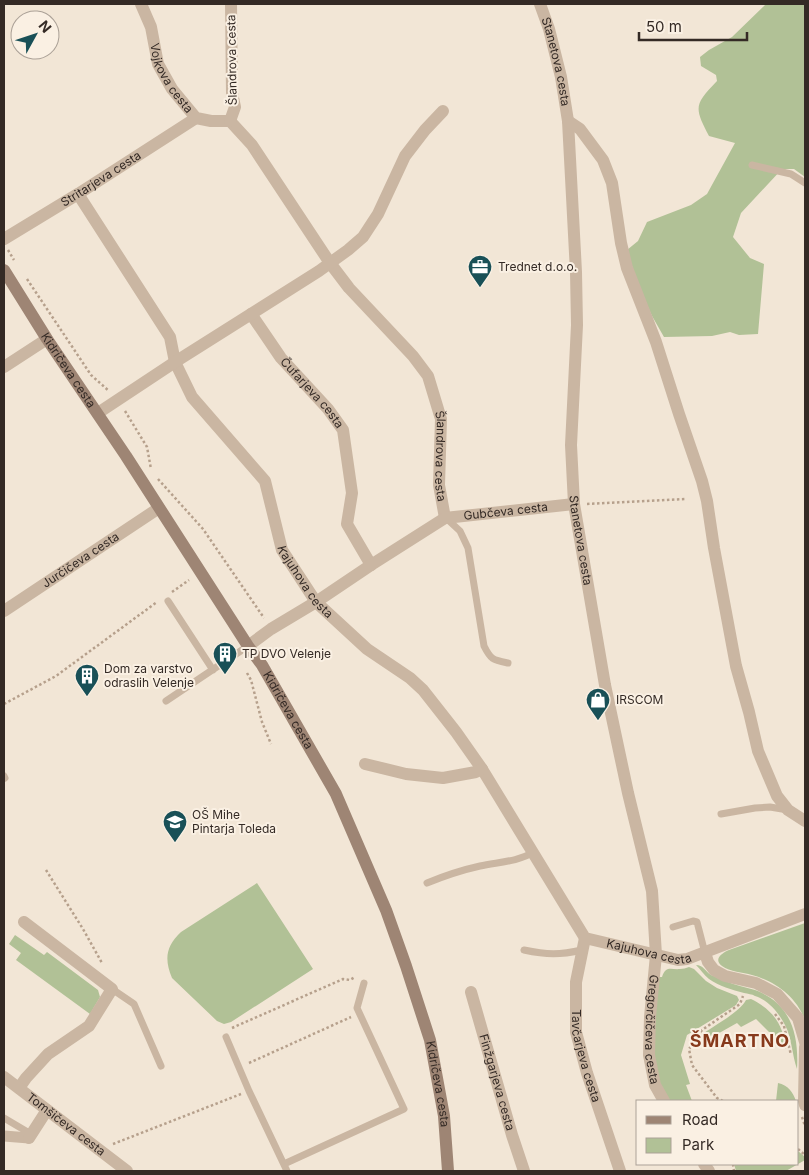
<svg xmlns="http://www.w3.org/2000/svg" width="809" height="1175" font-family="Inter,sans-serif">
<rect width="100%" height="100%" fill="#f2e6d6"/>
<path fill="#b1c196" d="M766,4h39v173l-11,-8h-12l-41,44 -8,24 17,21 14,6 -6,70 -19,1 -9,-3 -18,4 -48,1 -12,-21 -14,-31 -11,-35 11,-9 9,-19 44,-17 16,-11 28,-51 -26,-7c-15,-29 -15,-31 8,-55l-1,-6 -15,-9 -1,-9 9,-7 23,-13z
M257,883l56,86 -82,53 -7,2 -7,-3 -45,-43c-8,-19 -6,-32 9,-46z
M805,923v98c-7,-23 -30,-40 -53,-46 -9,-3 -22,-3 -30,-9 -9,-7 0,-13 7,-16z
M15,935l29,20 3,-3 51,38 2,7 -10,17 -74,-54 5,-7 -12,-9z
M696,965c7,0 9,6 15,10 5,2 10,4 14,6 10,4 20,6 30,9 36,13 44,45 42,79 -5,-14 -5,-31 -12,-44 -6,-12 -17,-25 -30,-29 -3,-2 -7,-2 -11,-3 -12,-3 -25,-7 -35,-14 -5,-4 -9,-10 -13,-14z
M689,967l5,2 12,12 11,7 20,8 2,4 -3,5 -49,30 -6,20 9,29 -4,1 6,16h-25l-10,-24 -4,-36 6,-64h3c4,-12 9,-7 18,-8 3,0 6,-1 9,-2z
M751,999c22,11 32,25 35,50l-30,-30 -15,8 -4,-4 -32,18 -2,-4 1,-4c11,-8 36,-21 42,-33z
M778,1083c10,2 15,9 18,18h-20z
M798,1151l7,6v3l-19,11h-50l-2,-7h64z"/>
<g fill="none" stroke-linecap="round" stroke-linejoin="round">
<path stroke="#b6a08c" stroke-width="2.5" stroke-dasharray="2.5 2.5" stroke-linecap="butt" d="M8,250l6,10
M27,279l64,96 18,16
M125,411l22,36 4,22
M158,479l45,50 61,89
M587,504l98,-5
M172,592l17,-12
M247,673l4,7 11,42 9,22
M4,704l52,-28 101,-74
M46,870l37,59 19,34
M775,1014l9,12 7,29
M232,1028l111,-49 7,1 5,-3
M249,1063l102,-46
M723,1101l-6,-3 -25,-33 -3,-16 13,-19 38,-26 3,-8
M802,1117l3,9
M113,1144l128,-50
M798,1149l7,6
M733,1164l1,7"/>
<path stroke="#cab6a2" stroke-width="7" d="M752,165l39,9 14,9
M446,518l14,13 8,17 16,98c7,14 9,14 24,17
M168,601l45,69
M166,701l82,-55
M4,776l1,2
M721,814l34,-6 15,-1 18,3
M427,883c17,-7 35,-13 53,-17 18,-4 37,-4 54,-14
M673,927l20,-6 4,1 8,31
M524,950c23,5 36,5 58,0
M112,989l22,15 27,62
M226,1037l23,54 38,80
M4,1118l27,16
M284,1164l120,-55 -47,-101 7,-25"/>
<path stroke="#cab6a2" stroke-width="11" d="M4,1136l25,2"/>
<g stroke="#cab6a2" stroke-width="12">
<path id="s1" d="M141,4l10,23 7,37 14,25 24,29 15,3h19"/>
<path id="s2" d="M540,4l9,25 12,48 7,44 8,151 1,53 -6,120 3,59 31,181 23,108 24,98 4,64 -6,62 -1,38 6,30 9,16"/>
<path id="s3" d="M230,121l22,24 78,118 19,25 64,68 15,20 13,43 -2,66 6,33"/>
<path d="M230,121l5,-14 -3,-14 -1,-89"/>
<path d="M568,121l12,8 23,31 9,23 9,60 6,25 29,74 23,72 23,67 5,20 7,47 22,118 13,46 9,39 19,45 11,14 17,11"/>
<path id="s4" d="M78,194l92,143 5,25 17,35 73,84 17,69 34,52 51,47 43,29 13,12 33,42 26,37 103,169 93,22 9,-1 118,-45"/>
<path id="s5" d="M4,239l74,-45 118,-76"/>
<path id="s6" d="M251,314l30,44 47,51 15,21 9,63 -5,31 24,41"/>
<path d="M4,367l43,-28"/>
<path d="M98,413l77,-51 144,-91 29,-21 15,-13 15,-23 27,-58 20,-26 18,-19"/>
<path id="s7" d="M4,611l155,-103"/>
<path id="s8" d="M248,646l23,-17 45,-27 55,-37 74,-47 129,-14"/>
<path d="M365,764l41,10 37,4 33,-6 6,-3"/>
<path id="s9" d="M585,938l-9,44v50l11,41 33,98"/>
<path d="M705,953l3,9 6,8 11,6 31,7 21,11 21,24 7,24"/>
<path id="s10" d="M471,992l41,143 12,36"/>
<path d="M805,1047l-1,54 1,4"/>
<path d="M19,1088l7,-10 22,-24 41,-28 23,-37 -88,-67"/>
<path d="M29,1138l18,-28"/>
<path d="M704,1164l5,7"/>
</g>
<path stroke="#cab6a2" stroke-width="12" id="s11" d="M4,1077l123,94"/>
<path stroke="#9e8574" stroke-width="12" id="s12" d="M4,270l43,69 79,117 122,190 14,19 74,129 50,116 20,56 24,74 14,76 4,55"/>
</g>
<defs>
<symbol id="office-pin" viewBox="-11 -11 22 30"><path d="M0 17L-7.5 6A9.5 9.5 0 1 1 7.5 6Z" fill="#195057" stroke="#faf0e3"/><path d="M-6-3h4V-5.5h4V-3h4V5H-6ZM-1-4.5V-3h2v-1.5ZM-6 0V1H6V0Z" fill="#fff"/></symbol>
<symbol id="building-pin" viewBox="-11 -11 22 30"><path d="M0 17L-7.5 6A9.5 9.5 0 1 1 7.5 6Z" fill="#195057" stroke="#faf0e3"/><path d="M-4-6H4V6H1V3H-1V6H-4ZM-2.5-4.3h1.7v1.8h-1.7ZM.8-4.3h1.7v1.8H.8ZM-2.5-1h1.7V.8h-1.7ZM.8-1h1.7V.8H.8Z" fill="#fff"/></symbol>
<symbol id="shop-pin" viewBox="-11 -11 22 30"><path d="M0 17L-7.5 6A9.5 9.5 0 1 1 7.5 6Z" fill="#195057" stroke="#faf0e3"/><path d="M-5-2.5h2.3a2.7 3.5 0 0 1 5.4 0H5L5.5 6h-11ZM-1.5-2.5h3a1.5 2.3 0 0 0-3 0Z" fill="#fff"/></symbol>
<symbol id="school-pin" viewBox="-11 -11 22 30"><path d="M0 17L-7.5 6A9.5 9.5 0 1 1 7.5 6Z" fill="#195057" stroke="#faf0e3"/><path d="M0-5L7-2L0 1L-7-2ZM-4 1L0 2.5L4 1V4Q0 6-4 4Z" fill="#fff"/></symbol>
</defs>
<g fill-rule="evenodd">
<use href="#office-pin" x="466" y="253" width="28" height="38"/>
<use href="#building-pin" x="211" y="640" width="28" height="38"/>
<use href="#building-pin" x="73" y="662" width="28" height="38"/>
<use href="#shop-pin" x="584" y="686" width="28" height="38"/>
<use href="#school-pin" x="161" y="808" width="28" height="38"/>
</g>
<g text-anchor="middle" stroke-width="4" stroke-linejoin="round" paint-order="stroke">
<g font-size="12" fill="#342a25" stroke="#faf0e3">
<text transform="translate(232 60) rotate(-91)" y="4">Šlandrova cesta</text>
<text dy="4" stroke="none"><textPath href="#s2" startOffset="60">Stanetova cesta</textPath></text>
<text dy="4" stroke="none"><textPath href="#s1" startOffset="81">Vojkova cesta</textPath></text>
<text dy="4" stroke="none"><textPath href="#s5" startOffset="114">Stritarjeva cesta</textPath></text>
<text dy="4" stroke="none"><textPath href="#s12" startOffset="119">Kidričeva cesta</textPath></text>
<text dy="4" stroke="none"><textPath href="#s6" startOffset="100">Čufarjeva cesta</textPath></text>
<text dy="4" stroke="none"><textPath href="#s3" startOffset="406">Šlandrova cesta</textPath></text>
<text dy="4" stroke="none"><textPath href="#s8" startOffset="296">Gubčeva cesta</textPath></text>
<text dy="4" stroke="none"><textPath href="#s2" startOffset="541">Stanetova cesta</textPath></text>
<text dy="4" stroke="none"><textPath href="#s7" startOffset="92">Jurčičeva cesta</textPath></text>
<text dy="4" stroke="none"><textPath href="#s4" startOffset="456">Kajuhova cesta</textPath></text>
<text dy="4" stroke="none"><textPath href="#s12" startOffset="524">Kidričeva cesta</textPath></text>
<text dy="4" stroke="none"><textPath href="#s4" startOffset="980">Kajuhova cesta</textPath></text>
<text dy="4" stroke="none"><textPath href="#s2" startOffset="1038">Gregorčičeva cesta</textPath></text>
<text dy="4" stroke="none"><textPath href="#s9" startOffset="120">Tavčarjeva cesta</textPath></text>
<text dy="4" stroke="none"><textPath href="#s10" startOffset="94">Finžgarjeva cesta</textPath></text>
<text dy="4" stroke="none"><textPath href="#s12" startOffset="929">Kidričeva cesta</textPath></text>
<text dy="4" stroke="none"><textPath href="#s11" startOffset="78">Tomšičeva cesta</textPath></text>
</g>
<g font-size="12" fill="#342a25" stroke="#faf0e3" text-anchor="start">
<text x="498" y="271">Trednet d.o.o.</text>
<text x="242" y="658">TP DVO Velenje</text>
<text x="104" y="673">Dom za varstvo<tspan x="104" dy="14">odraslih Velenje</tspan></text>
<text x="616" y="704">IRSCOM</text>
<text x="192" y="819">OŠ Mihe<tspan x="192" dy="14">Pintarja Toleda</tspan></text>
</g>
<g font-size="18" font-weight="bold" letter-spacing="1" fill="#87391b" stroke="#faf0e3">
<text x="740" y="1047">ŠMARTNO</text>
</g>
</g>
<rect width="809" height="1175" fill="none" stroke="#342a25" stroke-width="10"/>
<rect x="636" y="1100" width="162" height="65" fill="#faf0e3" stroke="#aba197"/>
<rect x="646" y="1116" width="25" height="8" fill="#9e8574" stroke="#aba197"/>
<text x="682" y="1125" font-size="15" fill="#342a25">Road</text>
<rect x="646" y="1138" width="25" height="15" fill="#b1c196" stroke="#aba197"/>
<text x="682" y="1150" font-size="15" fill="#342a25">Park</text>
<g transform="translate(35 35) rotate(50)"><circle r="24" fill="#faf0e3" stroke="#aba197"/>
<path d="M0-4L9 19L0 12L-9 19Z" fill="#195057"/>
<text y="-8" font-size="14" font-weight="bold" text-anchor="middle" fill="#342a25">N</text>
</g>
<path d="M639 32v8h108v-8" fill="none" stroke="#342a25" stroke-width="2.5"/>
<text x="646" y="32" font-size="15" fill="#342a25" stroke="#faf0e3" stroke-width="4" paint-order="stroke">50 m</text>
</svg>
